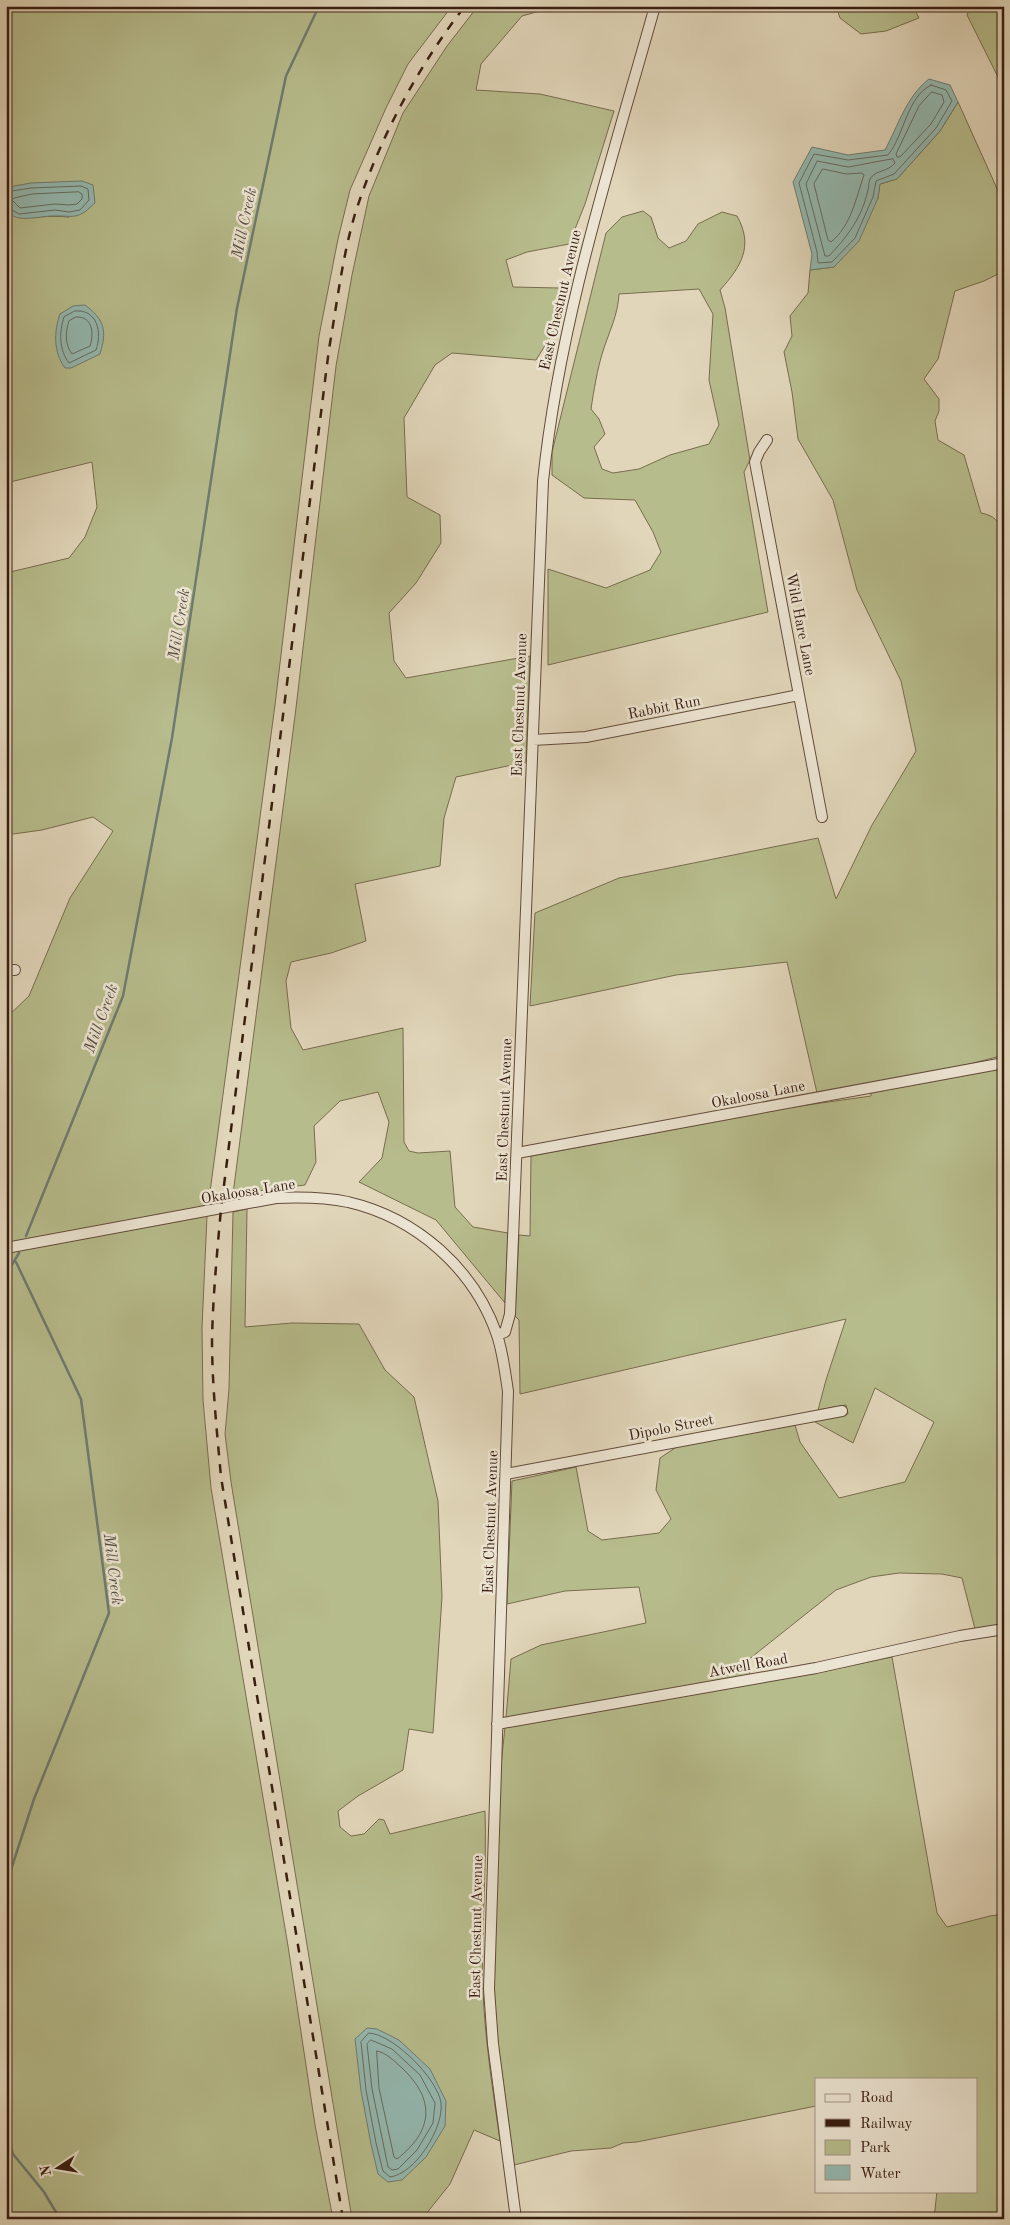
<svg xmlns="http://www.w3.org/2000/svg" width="1010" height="2225" font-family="'Old Standard TT',serif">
<rect width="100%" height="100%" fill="#e1d6ba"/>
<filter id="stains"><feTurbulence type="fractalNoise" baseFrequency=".004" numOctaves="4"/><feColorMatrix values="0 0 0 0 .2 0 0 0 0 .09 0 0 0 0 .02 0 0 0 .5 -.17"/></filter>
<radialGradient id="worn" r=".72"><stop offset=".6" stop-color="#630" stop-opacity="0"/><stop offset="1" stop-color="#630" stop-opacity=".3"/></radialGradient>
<path fill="#b7bc8c" stroke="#786c4e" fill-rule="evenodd" d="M6,6h446l-44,58 -22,44 -36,82 -12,49 -19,97 -44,369 -67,502 -202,36v-225l23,-22 41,-98 43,-67 -20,-14 -51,13 -36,5v-262l63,-15 16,-21 12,-30 -5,-45 -86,21v-239c3,-12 0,-23 0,-35l4,6c20,4 39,0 59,2l-61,-29 -2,5z
M478,6h80l-36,10 -41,48 -5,26 64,4 74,17 -29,93 -16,40 -42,8 -21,8 7,27 46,1 -5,43 -18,29 -84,-7 -17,12 -31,53 3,79 33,18 1,28 -25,40 -27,30 5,48 12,17 124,-22 -4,106 -70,15 -12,41 -4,48 -85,18 11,57 -35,12 -40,9 -5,19 5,47 12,22 100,-22 1,114 5,9 9,2 32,-2 5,56 18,20 35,6 -3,70 -69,-83 -77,-38 23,-24 7,-36 -11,-30 -38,9 -26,25 2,36 -11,23 -72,9 63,-486 40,-342 16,-91 17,-79 34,-83 44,-67z
M836,6h77l6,12 -33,13 -25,3 -21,-16z
M971,6h33v83l-37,-74z
M958,102l46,102v67l-20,10 -29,10 -17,68 -14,20 15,20v12l-4,10 3,19 26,15 17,58c12,2 18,8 23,19l-6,5 6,13v386l-3,17 3,12v90l-38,10 -149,28 -30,-131 -111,13 -146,31 5,-93 84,-35 199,-40 18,61 36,-74 44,-74 -15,-70 -44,-91 -24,-90 -35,-61 -6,-47 -8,-40 8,-16 -2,-20 18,-23 2,-23 24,-3 44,-69 2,-14 17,-5 43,-48z
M643,211l8,6 7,21 11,10 17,-7 12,-17 24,-12 15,4c17,30 4,51 -17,74l5,18 25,152 -6,12 24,140 -220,53v-96l58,19 44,-18 11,-18 -8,-20 -18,-32 -51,-2 -32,-23v-23l54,-219 16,-16zM699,289l14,25 -4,66 10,45 -10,19 -39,11 -31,14 -26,4 -11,-4 -8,-22 11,-13 -6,-15 -8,-10c3,-19 6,-39 12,-58 6,-19 15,-36 16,-57z
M1004,1068v556l-29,5 -13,-51 -20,-4 -43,-1 -28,4 -35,13 -88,70 2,15 -244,43 5,-59 30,-14 105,-22 -7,-36 -74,4 -58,13 5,-123 64,-14 12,64 14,9 57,-7 12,-14 -15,-29 4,-32 18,-12 117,-21 5,17 39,56 66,-16 29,-60 -59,-34 -22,55 -38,-21 1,-2 32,-6 -2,-9 -28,5 8,-30 20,-61 -326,75 -1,-74 -4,-4 4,-81 11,1 1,-80 262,-49 78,-11v-3z
M247,1209l-2,118 47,-4 67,1 26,46 29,27 24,104 4,96 -9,136 -24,-4 -6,41 -45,26 -20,15 2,16 11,9 13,-2 15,-15 5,1 6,14 95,-23c2,60 -4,119 -2,179 2,51 10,101 17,151l-26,-11 -24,54 -28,35h-70l-121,-737 -6,-48 4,-45 4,-177z
M207,1216l-5,112 1,72 8,88 77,458 27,179 18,94h-327v-966z
M892,1657l45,256 10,14 43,-11 14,-2v305h-70l3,-28h39v-112h-160v27l-179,36 -14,1 -12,5 -40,3 -57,14 -16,-122 -4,-54 6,-213 5,-49 311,-54z"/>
<path fill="#94b9b1" stroke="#6f7b71" d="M929,79l21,6 8,17 -18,29 -43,48 -17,5 -2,14 -19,43 -25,26 -24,3 2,-16 -19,-72 19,-35 36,8 37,-5c13,-24 21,-53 44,-71z
M82,181l11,4 2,18c-4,3 -8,8 -12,10 -9,6 -20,2 -30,3 -16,0 -47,11 -47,-14 0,-6 0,-10 3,-15l22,-4z
M85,305c20,15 22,26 15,49l-29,14h-6c-12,-16 -11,-37 -5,-54l13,-8z
M367,2028l10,1 22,11 31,29 16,32 -1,25 -19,31 -24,23 -14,2 -10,-8 -7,-30 -10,-53 -6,-52z"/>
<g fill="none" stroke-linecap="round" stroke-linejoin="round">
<path stroke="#666b60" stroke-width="1" d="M931,85l15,5 6,11 -16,27 -42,46 -18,7 -3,16 -18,41 -23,24 -14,1 -1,-11 -18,-69 15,-29 34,6 40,-5c17,-21 18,-57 43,-70z
M932,92l10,3 2,7 -13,22 -31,33h-3l-1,-3 23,-48z
M893,159l2,4c-7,9 -20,7 -25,16 -2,5 -1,10 -3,15 -6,25 -21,44 -38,62h-4l-19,-72 11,-23 31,6z
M823,169l23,5 16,-1 2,2c-8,23 -13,51 -33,67l-3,-2 -14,-56z
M6,192l25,-4 50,-2 7,3 1,11 -9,10 -11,2 -14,-2 -36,4 -13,-7
M79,192l3,2v5l-5,5 -8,1 -14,-1 -35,4 -8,-8 2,-2 18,-4z
M75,311c23,-2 27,22 21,39l-27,13c-10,-13 -10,-31 -5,-46z
M76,317c17,-1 18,17 14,29l-18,8c-7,-9 -7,-22 -3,-33z
M369,2033c24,1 69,46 72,70 3,25 -26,71 -51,74l-7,-6 -7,-28 -10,-53 -5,-48z
M371,2040l21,9 28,26 15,28 -2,20 -16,27 -19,19 -6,1 -4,-3 -16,-78 -5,-45z
M377,2051c10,2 17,10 25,17 34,32 31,63 -5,91l-3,-2 -15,-69z"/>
<path stroke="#6f7b71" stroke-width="2.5" d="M26,1236l97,-240 49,-258 65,-430 49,-232 33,-70
M6,1275l13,-22
M6,1885l28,-86 75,-186 -28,-214 -65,-137
M6,2131l7,23 31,38 16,27"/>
<defs>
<path id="minor" d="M767,440l-8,12 -4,10 67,355
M533,740l53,-3 213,-42
M6,970h9
M517,1153l487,-90
M6,1248l270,-50c25,-1 48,-1 72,4 69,16 126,67 149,133 6,18 8,37 11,56l-19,598 4,55 23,175
M497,1335l8,-3 5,-18 33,-833c17,-163 68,-318 112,-475
M506,1474l336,-63
M497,1724l319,-56 144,-32 44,-7"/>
</defs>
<use href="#minor" stroke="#624b3a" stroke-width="12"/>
<use href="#minor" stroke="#ece4d2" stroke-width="10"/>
<path stroke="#381d10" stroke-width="2.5" stroke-dasharray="9 9" stroke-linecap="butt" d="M343,2219l-122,-742c-4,-45 -9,-92 -9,-138 1,-43 5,-86 9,-130l108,-860c8,-45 13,-91 26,-135 24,-75 62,-146 110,-208"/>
</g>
<g text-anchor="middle" stroke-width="5" stroke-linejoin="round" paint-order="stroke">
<g font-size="15" fill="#381d10" stroke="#ece4d2">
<text transform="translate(560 300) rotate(-77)" y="5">East Chestnut Avenue</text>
<text transform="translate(801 624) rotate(79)" y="5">Wild Hare Lane</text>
<text transform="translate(519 705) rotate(-88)" y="5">East Chestnut Avenue</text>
<text transform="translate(664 707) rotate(-11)" y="5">Rabbit Run</text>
<text transform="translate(758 1094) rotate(-11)" y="5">Okaloosa Lane</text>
<text transform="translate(504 1110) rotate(-88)" y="5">East Chestnut Avenue</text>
<text transform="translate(248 1191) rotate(-9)" y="5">Okaloosa Lane</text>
<text transform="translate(671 1427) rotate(-11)" y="5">Dipolo Street</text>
<text transform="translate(490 1522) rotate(-88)" y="5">East Chestnut Avenue</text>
<text transform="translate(748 1665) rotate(-10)" y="5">Atwell Road</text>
<text transform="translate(476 1927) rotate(-89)" y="5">East Chestnut Avenue</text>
</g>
<g font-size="16" font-style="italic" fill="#544c40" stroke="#ece4d2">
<text transform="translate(243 223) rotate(-78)" y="6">Mill Creek</text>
<text transform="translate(178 624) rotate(-81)" y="6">Mill Creek</text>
<text transform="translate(100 1018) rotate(-70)" y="6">Mill Creek</text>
<text transform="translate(114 1569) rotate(83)" y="6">Mill Creek</text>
</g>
</g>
<rect width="1010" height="2225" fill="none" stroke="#e1d6ba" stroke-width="25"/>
<rect x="8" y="8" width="995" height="2210" fill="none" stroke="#381d10" stroke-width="2.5"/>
<rect x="12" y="12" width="985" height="2200" fill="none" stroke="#381d10"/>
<rect x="815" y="2078" width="162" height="115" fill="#ece4d2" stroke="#a49484"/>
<rect x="825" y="2094" width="25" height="8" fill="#ece4d2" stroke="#a49484"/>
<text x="860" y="2102" font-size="15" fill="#381d10">Road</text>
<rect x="825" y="2119" width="25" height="8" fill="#381d10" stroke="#a49484"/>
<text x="860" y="2128" font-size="15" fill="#381d10">Railway</text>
<rect x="825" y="2140" width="25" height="15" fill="#b7bc8c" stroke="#a49484"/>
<text x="860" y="2152" font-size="15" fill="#381d10">Park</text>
<rect x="825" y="2165" width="25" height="15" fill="#94b9b1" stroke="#a49484"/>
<text x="860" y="2178" font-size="15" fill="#381d10">Water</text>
<g transform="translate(58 2168) rotate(258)" stroke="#ece4d2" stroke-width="4" paint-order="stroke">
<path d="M0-4L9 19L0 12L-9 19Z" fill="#381d10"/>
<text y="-8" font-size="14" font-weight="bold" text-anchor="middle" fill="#381d10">N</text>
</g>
<rect width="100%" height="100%" filter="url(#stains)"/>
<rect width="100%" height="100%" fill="url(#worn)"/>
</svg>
